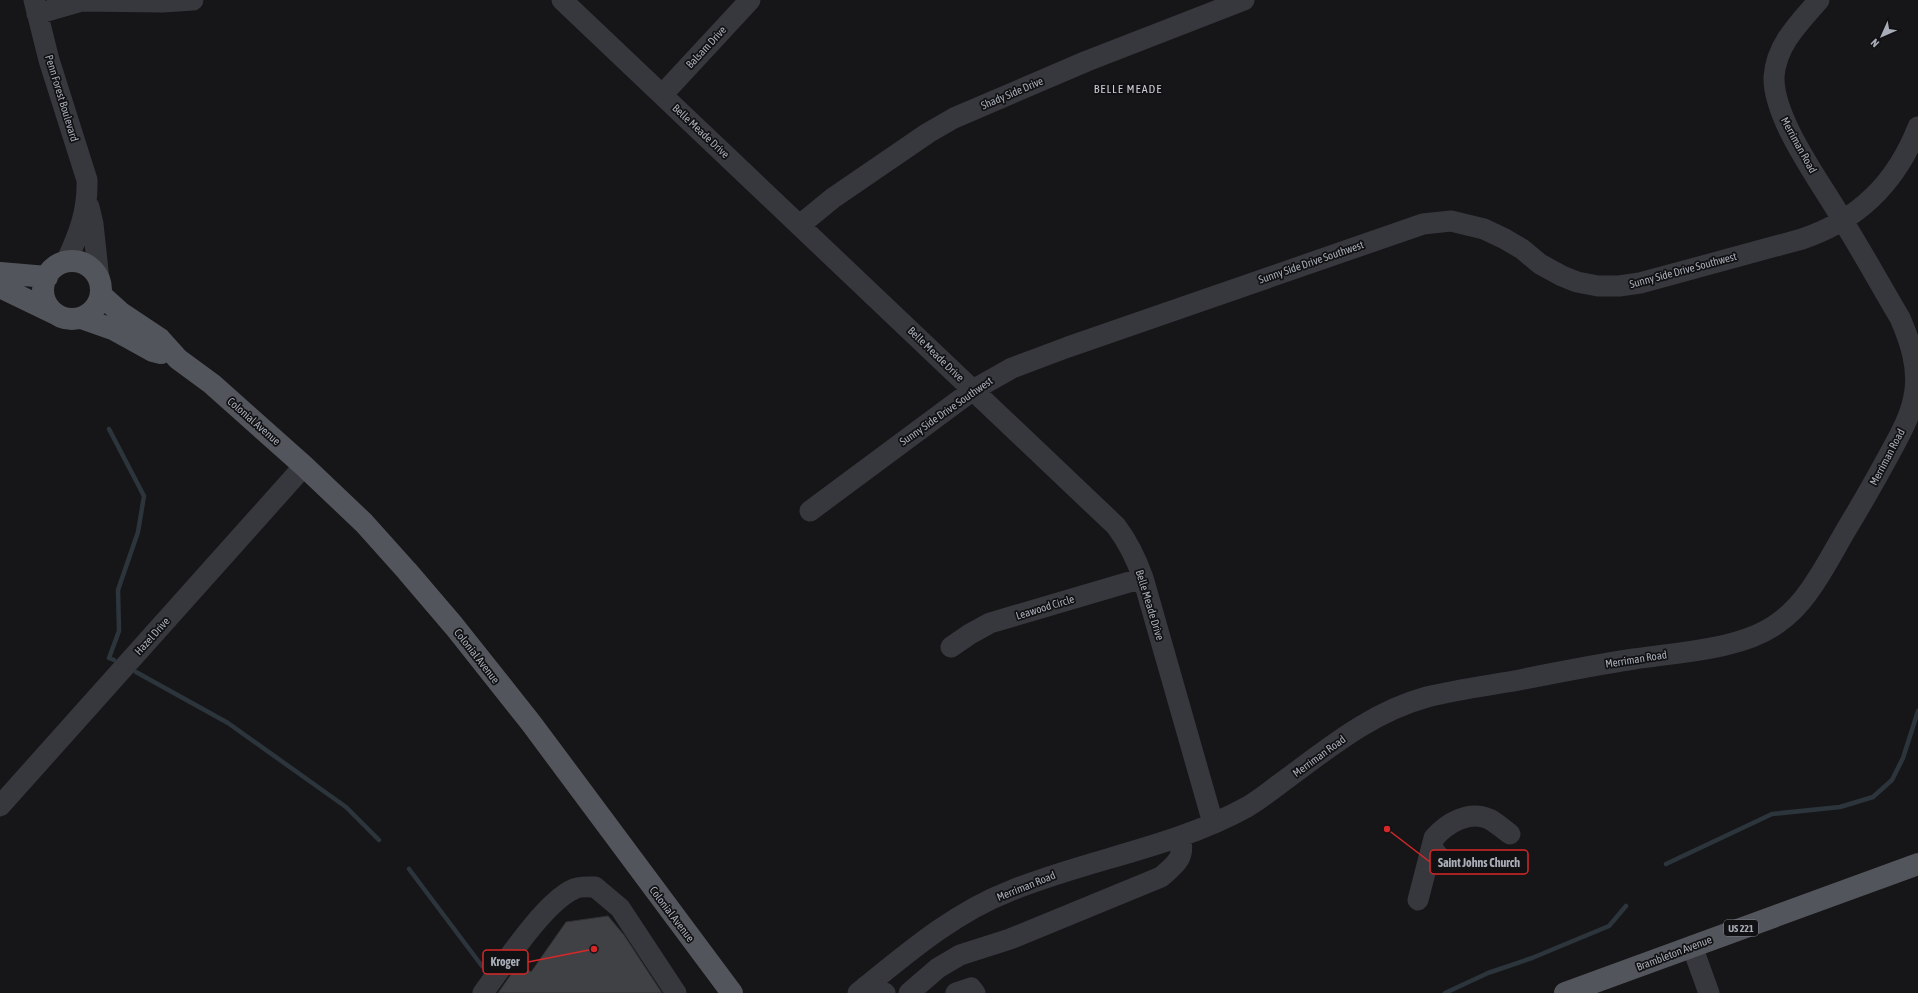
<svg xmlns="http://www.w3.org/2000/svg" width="1918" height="993" font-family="'Asap Condensed',sans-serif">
<rect width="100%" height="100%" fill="#161618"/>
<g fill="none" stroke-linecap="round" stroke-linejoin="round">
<path stroke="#2c353c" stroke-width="4.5" d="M109,429l35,67 -6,36 -20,58 1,41 -10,27 5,2
M136,672l92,51 118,84 33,33
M1666,864l106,-50 68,-7 33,-10 19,-17 11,-22 15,-47
M409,869l73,97
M1445,993l43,-20 44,-15 77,-32 17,-20"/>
</g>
<path fill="#404145" stroke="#303034" d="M608,916l16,19 38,58h-164l21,-30 12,9 35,-50z"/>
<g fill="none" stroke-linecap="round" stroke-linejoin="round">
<path stroke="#37383d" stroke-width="21" d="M34,0l15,60 38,120c1,31 -8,54 -21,82
M562,0l554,526c12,16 20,32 27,52l70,245
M37,14l45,-13 80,1 31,-2
M662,95l88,-95
M89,207l4,17 6,56
M800,225l33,-27 95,-65 26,-15 133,-57 157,-61
M810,511l163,-121 39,-22 56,-21 355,-123 28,-3 33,8 21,10 17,10 18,15 22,12 15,6 21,4h21l21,-3 162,-44c57,-19 94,-56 116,-112
M951,647l19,-13 20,-11 153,-45
M0,806l304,-340
M1432,847c6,10 9,14 21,14
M1418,900l16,-62c13,-15 35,-28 55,-19 8,4 14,10 21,15
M1692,946l17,47
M866,986l19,7
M483,993c20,-27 61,-91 91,-104 5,-3 15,-2 21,-2l25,21 56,85
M858,993c47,-38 95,-80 152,-102 78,-32 163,-43 237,-84 12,-7 23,-16 34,-24 45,-33 90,-71 146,-86 28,-7 58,-11 87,-16 40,-8 80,-16 120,-22 45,-7 107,-9 144,-36 11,-8 21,-18 29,-29 15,-20 26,-42 39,-64 15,-25 30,-51 44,-77 11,-20 22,-39 25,-63 3,-25 -5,-49 -15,-72 -19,-32 -37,-65 -57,-97 -21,-37 -70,-101 -69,-144 2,-32 25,-54 45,-77
M909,993l29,-25 22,-13 50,-16 151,-62c15,-13 25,-20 19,-40
M956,993l15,-5 4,5"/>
<path stroke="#53555c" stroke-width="22" d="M43 290a29 29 0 1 1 58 0a29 29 0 1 1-58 0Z
M0,273l47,4
M0,287l54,26
M101,295l20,18 39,26 18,20 34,25 92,82 60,57 43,48 47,55 77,97 201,270
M81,318l34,12 38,21 8,2
M1565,993l353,-129"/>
</g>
<g text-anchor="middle" stroke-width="3.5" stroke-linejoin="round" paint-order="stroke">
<rect fill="#111113" stroke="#7b7e86" stroke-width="1" x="1724" y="920" width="34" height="16" rx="3"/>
<g font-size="10" font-weight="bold" fill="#a8adb8">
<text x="1741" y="932">US 221</text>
</g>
<g font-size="11" fill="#a8adb8" stroke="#111113">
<text transform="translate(706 47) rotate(-47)" y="4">Balsam Drive</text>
<text transform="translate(1012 93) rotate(-23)" y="4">Shady Side Drive</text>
<text transform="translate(62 98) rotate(73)" y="4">Penn Forest Boulevard</text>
<text transform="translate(701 131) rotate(43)" y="4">Belle Meade Drive</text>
<text transform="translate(1799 145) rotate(61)" y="4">Merriman Road</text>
<text transform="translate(1311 262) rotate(-19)" y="4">Sunny Side Drive Southwest</text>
<text transform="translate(1683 270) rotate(-15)" y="4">Sunny Side Drive Southwest</text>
<text transform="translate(936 354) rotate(44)" y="4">Belle Meade Drive</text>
<text transform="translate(946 411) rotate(-35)" y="4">Sunny Side Drive Southwest</text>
<text transform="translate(254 421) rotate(41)" y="4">Colonial Avenue</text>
<text transform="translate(1887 457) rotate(-62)" y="4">Merriman Road</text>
<text transform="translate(1150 605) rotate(73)" y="4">Belle Meade Drive</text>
<text transform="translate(1045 607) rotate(-17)" y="4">Leawood Circle</text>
<text transform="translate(152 636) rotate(-48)" y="4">Hazel Drive</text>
<text transform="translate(477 656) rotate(52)" y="4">Colonial Avenue</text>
<text transform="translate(1636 659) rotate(-9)" y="4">Merriman Road</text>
<text transform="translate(1319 756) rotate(-36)" y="4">Merriman Road</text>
<text transform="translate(1026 886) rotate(-22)" y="4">Merriman Road</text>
<text transform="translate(672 914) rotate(53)" y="4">Colonial Avenue</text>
<text transform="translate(1674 953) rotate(-21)" y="4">Brambleton Avenue</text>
</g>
<g font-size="12" letter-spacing="1" fill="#c9ccd4" stroke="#111113">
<text x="1128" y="93">BELLE MEADE</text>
</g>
</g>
<path fill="none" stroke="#d62828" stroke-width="1.5" d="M1387 829L1430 862M594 949L528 962"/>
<g fill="#d62828" stroke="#111113" stroke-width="1.5">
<circle cx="1387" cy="829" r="4"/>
<circle cx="594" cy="949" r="4"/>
</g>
<g fill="#111113" stroke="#d62828" stroke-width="1.5">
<rect x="1430" y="850" width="98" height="24" rx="4"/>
<rect x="483" y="950" width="45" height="24" rx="4"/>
</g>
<g font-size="12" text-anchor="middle" font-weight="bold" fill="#a8adb8">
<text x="1479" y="867">Saint Johns Church</text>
<text x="505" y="966">Kroger</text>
</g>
<g transform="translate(1882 36) rotate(225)" stroke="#111113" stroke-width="3" paint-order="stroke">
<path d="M0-3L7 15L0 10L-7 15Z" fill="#a8adb8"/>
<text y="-6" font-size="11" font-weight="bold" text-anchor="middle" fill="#a8adb8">N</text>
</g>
</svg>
